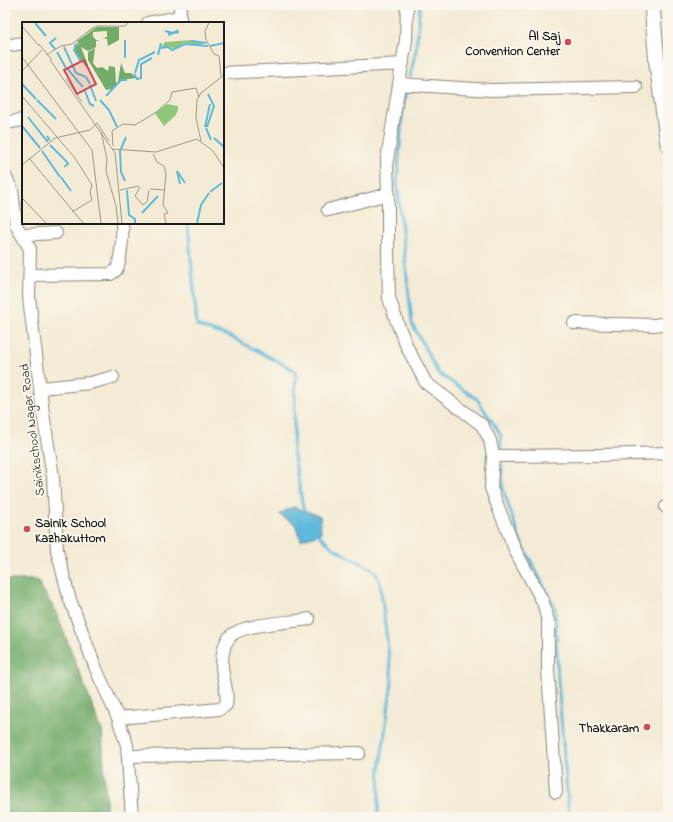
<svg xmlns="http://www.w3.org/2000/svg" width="673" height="822" font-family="'Indie Flower',sans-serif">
<rect width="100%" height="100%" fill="#fbf7ec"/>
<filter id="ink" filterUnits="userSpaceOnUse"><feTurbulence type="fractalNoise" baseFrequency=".025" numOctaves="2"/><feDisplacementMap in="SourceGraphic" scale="8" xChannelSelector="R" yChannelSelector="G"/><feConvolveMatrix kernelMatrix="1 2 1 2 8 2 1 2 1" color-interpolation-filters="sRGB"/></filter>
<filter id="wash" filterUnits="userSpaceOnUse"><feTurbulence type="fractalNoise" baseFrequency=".012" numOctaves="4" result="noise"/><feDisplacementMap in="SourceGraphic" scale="16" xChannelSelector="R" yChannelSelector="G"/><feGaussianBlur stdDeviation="0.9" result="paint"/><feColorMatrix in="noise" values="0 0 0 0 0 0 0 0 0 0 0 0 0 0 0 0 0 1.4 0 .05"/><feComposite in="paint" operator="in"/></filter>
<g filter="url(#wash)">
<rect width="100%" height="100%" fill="#f3ebd4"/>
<path fill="#73ac6a" stroke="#486443" d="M5,580h32l19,32 46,119 5,86h-102z"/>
<path fill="#5eb9dc" stroke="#3d6a7c" d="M293,507l27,9 1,17 -20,7 -6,-16 -16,-10z"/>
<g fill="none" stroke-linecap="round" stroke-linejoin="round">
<path stroke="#5eb9dc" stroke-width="3" d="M186,5l1,18
M410,77l6,-27 4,-45
M406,93l-3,13 -6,78 15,139 26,50 39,26 24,36v13
M188,223l9,103 32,10 67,35 -3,80 11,62
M502,465l1,24 17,51 35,68 3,72 11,137
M316,532l17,16 42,23 5,12 12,98 -12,87 -2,49
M101,807l1,10"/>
</g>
</g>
<g filter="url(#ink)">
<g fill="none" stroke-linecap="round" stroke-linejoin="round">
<defs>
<path id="minor" d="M180,5v18
M407,5l-1,35 -19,120 1,34v58l1,46 9,27 9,22 19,36 56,42 8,15 3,16 -2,32 7,19 18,45 27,50 5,19v49l8,122
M148,23l32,-6
M5,46l18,-3
M223,73l180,-9
M399,84l92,6 145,-3
M5,123l18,-3
M5,176l7,14 4,35 14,24 -1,48 14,116 10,64 4,73 12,47 27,72 22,49 9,27 5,72
M328,210l60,-16
M22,235l34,-2
M30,275l81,-1c1,-1 3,-2 5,-4 5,-6 7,-39 6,-47
M574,323l81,2 13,-2
M41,388l49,-5 23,-6
M493,456l107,-1 68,-2
M666,507l2,-1
M118,718l102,-9 6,-4c3,-14 -4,-27 -4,-40 0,-9 1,-20 7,-27 10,-15 62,-15 80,-19
M128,756l231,-3"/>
<path id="tertiary" d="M652,5l5,59 11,80"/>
</defs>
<use href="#minor" stroke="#888478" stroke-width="14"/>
<use href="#tertiary" stroke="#888478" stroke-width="17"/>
<use href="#minor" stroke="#fff" stroke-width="12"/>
<use href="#tertiary" stroke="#fff" stroke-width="15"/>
</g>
</g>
<g fill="#d1495b" stroke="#fbf7ec" stroke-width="1.5">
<circle cx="568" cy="42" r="4"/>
<circle cx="27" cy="529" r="4"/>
<circle cx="647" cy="727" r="4"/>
</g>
<g text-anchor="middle" stroke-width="3.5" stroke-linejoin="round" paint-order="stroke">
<g font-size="13" font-weight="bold" fill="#1c1c1c" stroke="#fbf7ec" text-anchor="end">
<text x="560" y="40">Al Saj<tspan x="560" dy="15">Convention Center</tspan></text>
<text x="35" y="527" text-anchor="start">Sainik School<tspan x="35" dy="15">Kazhakuttom</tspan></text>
<text x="639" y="732">Thakkaram</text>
</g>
<g font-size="13" fill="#1c1c1c" stroke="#fbf7ec">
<text transform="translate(31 430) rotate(-97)" y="5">Sainikschool Nagar Road</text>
</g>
</g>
<g transform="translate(22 22)">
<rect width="202" height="202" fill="#f3ebd4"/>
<path d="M171,18l9,2 -1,3 -17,-2 -8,5 -15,-1 4,-5zM145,82l11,2v3l-2,6 -12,11 -9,-13z" fill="#8fc77a"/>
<path d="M75,5h22v13l-11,6 -1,-7 -4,-1 4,-1v-6l-14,1v4l-3,-3 6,7h4l-4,1v6l-8,4 -7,-4 7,18 -2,2 -11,-15 -1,-7 5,-1 -2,-3zM73,26l-2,15 4,5 5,-1 6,4 1,-5 6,1 1,16 2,-1 3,-19 4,10h6l5,5 -15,2 -9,9 -6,1 -18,-30v-8z" fill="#73ac6a"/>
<path fill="none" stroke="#5eb9dc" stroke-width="2" d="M13,1l11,13M143,9l8,2 5,-3M148,14l-1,-2 10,-2M103,18v18M169,19l15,2M55,21l-3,7 7,12M188,24l14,-3M42,25l12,26 10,4 4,7M138,26l8,-1 4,3 13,-6 23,2M33,27l-5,-6 6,-5M35,30l9,16M136,33l3,-12M45,46l8,10M113,51l4,-13 16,-8M112,52l3,5 4,-1v-14l11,-6M53,56l8,9M0,62l14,15M68,63l6,16M63,69l5,13 4,2M84,74l15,-16h6M15,78l19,19M78,78l9,10 8,17M6,95l19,24 2,-2 -2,-3M0,104l18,22M183,105l5,-23M185,105l7,-21 -6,-12M184,106l5,12M192,116l10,9M28,123l17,17 1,2 -4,3M99,127l5,-12M98,128l1,22 4,9M20,129l18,26M39,155l10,14M158,162l-3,-13 8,12M105,168l2,25 6,4v4M188,170l12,-9M120,191l16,-17M175,201l4,-18 8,-12"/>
<path fill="none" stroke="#9d988a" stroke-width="1" d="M187,1l-4,8 1,9 8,14 5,2 2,20M0,4l17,20M72,5l-8,6 11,-7h28l3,-3M17,22l13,16M24,33l15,-9 11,-2 14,-11M0,35l70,93 9,73M28,38l65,93 7,70M0,49l20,-21M44,57l16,23M0,74l53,62 17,27 -2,7 2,8 -20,12M75,101l12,18M79,110l6,27 -1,12 10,35 2,17M179,119l-5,-23 1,-18 4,-7 23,-18M91,124l-1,-15 11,-7 12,1 20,-12 15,-13 2,-8 24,-4 3,9M90,127l44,3 41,-13 16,12 11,17M131,132l4,8 7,4 2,8 -3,31 5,8 -4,1 2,9M7,136l54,65M0,143l33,-27 35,-8 7,-7M118,165l-5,9 8,9 4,-3 2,-12M128,167l15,1M98,168l19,-4M0,176l24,25"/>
<path fill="#d1495b" fill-opacity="0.15" stroke="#d1495b" stroke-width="2" d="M62,38l12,24 -19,10 -13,-24z"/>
<rect width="202" height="202" fill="none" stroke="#1c1c1c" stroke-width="2"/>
</g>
<rect width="673" height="822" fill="none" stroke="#fbf7ec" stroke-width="20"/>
</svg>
